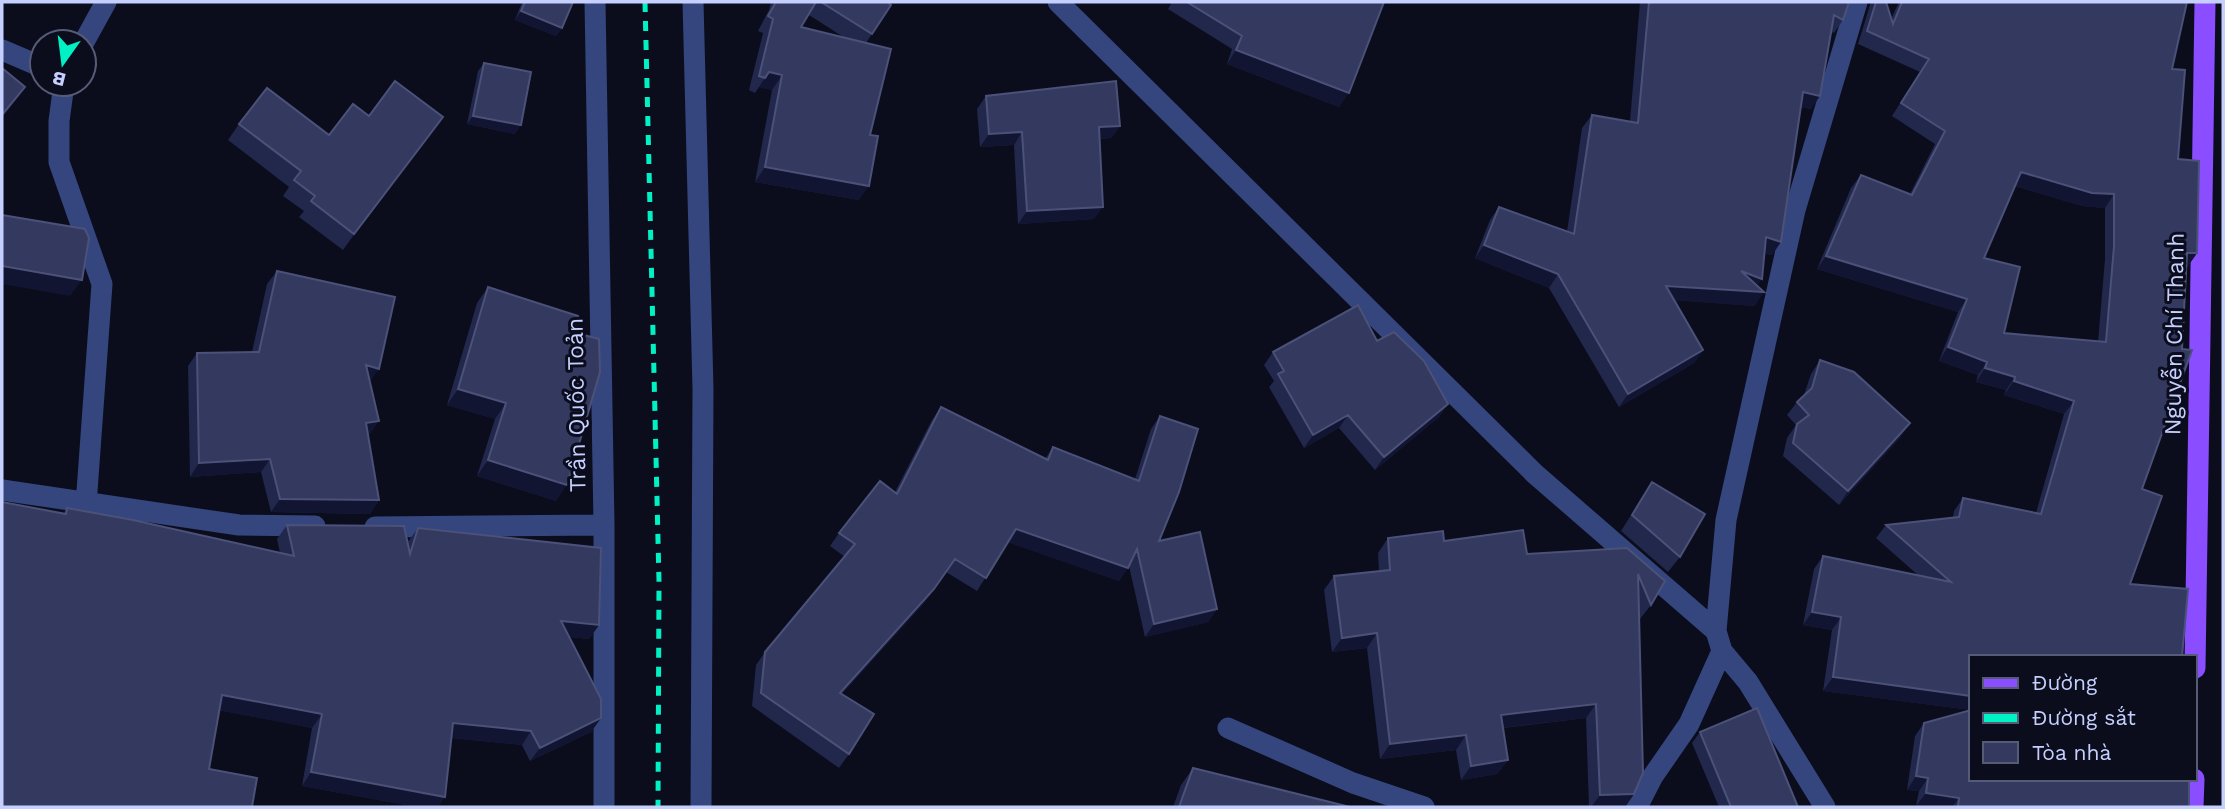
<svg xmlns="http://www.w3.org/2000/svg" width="2225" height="809" font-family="'Work Sans',sans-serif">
<rect width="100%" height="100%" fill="#0b0d1d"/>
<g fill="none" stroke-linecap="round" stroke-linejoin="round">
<path stroke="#34467d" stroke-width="21" d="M595,2l9,523v282
M693,2l10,387 -2,418
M1058,2l477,472 181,157 6,20 26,31 77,125
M84,42l22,-40
M2,50l40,17
M64,84l-5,37v41l43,122 -16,221
M2,490l237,35 76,1
M375,527l229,-2
M1716,631l10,-111 69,-310 62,-208
M1228,728l125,55 71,24
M1637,807l16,-31 36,-52 33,-73"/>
<path stroke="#8a4dff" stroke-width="21" d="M2195,668l10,-666
M2193,807l1,-28"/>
<path stroke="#00f1c4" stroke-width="5" stroke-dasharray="10 9" stroke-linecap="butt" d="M645,2l14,579 -1,226"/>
</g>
<path fill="#22274c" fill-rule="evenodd" d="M522,2h51l-11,26 -6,8 -41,-16z
M771,2h116l4,3 -25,38 4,92 -11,65 -104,-18 17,-92 -13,-3 -4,6 -6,-3 14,-57 -5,-2 11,-21zM809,15l36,23 -44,-11z
M1172,2h212l-45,105 -112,-43 5,-15 -64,-40z
M1640,2h209l-6,18 -9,13 -3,-1 -20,77 -10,-2 -29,148 -8,-2 -7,33 -2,20 -81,-6 29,50 -9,13 -75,44 -70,-119 -74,-30 15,-38 9,-13 68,25 15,-104 10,-13 38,6z
M1870,2h16l5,17 8,-17h288l-15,67 6,90 19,94 -9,13h-1l-216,391 218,150 -273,-1 3,-15 -12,-1 8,-54 9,-13 47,-13 -148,-19 9,-61 -29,-5 11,-56 9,-13 96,20 -43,-38 10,-13 67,-8 1,-6 9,-13 73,15 28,-99 -60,-19 2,-5 -30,-8 2,-7 -39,-14 19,-49 -141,-43 34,-81 10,-13 49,19 25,-50 -43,-28 28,-44 -62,-28 12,-39zM2015,186l67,20 23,2v51l-7,83 -94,-9 -20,-75z
M484,63l31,71 -48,-10 11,-53z
M986,96l134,30 -9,12 -12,1 -5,80 -76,5 -4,-79 -34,2 -3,-38z
M369,116l74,1 -100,133 -44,-33 5,-6 -21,-15 6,-9 -61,-47 11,-16 90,11z
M277,271l93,111v52h-2l11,66 -9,14 -99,-2 -10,-40 -71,5 -2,-111 9,-13 55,-1 15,-68z
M488,287l85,45 -17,169 -79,-25 18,-57 -48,-14 30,-102z
M1273,352l175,52 -9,13 -64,53 -36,-42 -35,20 -35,-61 5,-6 -10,-16z
M1820,360l81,77 -62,68 -56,-49 4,-18 9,-13 -9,-10 10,-13 7,-7 7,-21z
M941,407l104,52 8,-12 82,32 16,-50 9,-13 -1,125 58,68 -9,13 -63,15 -16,-71 -10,15 -111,-39 -31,49 -31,-19 -21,30 -83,92 7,60 -10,14 -87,-62 4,-41 9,-13 80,-95 -15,-11 9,-13 56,-41 37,-72z
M1652,482l28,75 -12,15 -47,-41z
M67,508l213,45 -3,-14 10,-14 120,18 11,-15 181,97 -10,14 -20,-2 32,81 -10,14 -61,29 -8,-16 -71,-7 -13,69h-21l-115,-21 10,-58 -93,-18 -10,59 -207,38 62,-294z
M1388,538l56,3 83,13 100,-6 24,57 -11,14 -1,-3 -5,178 -9,13h-36l-3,-89 -83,10 5,32 -11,14 -36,6 -5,-30 -76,9 -13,-111 -35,4 -8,-62 10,-14 45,-5 -1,-18z
M1700,732l98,75h-79l-27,-64z
M1193,768l157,39h-177l8,-22z"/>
<path fill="#121531" d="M521,11l41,17 -6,8 -41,-16z
M1236,50l113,43 -10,14 -112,-43z
M769,72l13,3 -10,15 -13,-3z
M25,87l-15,21 -8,10v-3z
M1803,92l17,4 -9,13 -17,-3z
M473,116l48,9 -6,9 -48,-10z
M443,117l-11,16 -89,117 11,-16z
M1120,126l-9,12 -21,2 9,-13z
M1022,132l-8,13 -34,2 9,-13z
M765,167l104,19 -10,14 -104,-18z
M2021,172l93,22 -9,14 -23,-2 -70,-21z
M1103,207l-9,12 -76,5 9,-13z
M1766,237l15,5 -9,13 -16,-4z
M1484,245l74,29 -9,14 -74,-30z
M2187,253h10l-9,13h-10z
M1826,256l141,43 -9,13 -141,-43z
M2,266l80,14 -12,16 -68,-12z
M1741,271l21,8 -9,13h11l-9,14 -99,-7 10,-13z
M1948,347l39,15 -9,13 -39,-14z
M1703,350l-9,13 -75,44 9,-13z
M366,365l13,4 -9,13z
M1985,368l30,9 -9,13 -30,-8z
M2014,381l60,20 -10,13 -60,-19z
M458,389l48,14 -11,16 -48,-14z
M1448,404l-9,13 -64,53 9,-13z
M1348,415l-9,13 -35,20 9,-13z
M379,421l-9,13 -13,3 9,-14z
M1910,423l-9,14 -62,68 9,-14z
M270,459l-9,13 -71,5 9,-14z
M488,460l79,25 -11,16 -79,-25z
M280,499l99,1 -9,14 -99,-2z
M1016,529l112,39 -9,13 -112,-39z
M955,559l-30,43 -94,104 9,-13z
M1217,609l-9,13 -63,15 9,-13z
M1812,612l29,5 -9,13 -29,-5z
M561,621l38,4 -10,14 -38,-4z
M1377,633l-10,15 -35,4 10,-14z
M1833,677l138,19v14l-148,-19z
M222,695l100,19 -10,14 -100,-19z
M1596,704l-10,14 -96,11 11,-14z
M601,718l-10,14 -61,29 10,-13z
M453,723l78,8 -9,14 -79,-8z
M1466,735l-10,15 -76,9 10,-15z
M1508,760l-11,14 -36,6 10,-14z
M311,772l134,25 -7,10h-21l-115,-21z
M1916,776l12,2 -9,13 -12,-1z
M1926,793l33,5 -7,9 -36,-1z
M1634,794l-9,13h-34l9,-12z"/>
<path fill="#34395f" stroke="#4b5178" stroke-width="2" fill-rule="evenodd" d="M525,2h48l-11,26 -41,-17z
M776,2h40l-15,25 90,22 -21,86 8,1 -9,50 -104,-19 17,-92 -13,-3 -4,6 -6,-2 14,-57 -5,-3z
M821,2h66l4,3 -19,29z
M1187,2h197l-35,91 -113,-43 6,-14z
M1649,2h200l-6,18 -9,-5 -14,81 -17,-4 -22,150 -15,-5 -4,42 -21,-8 23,21 -98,-6 37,64 -75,44 -70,-120 -74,-29 15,-38 75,27 18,-119 46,8z
M1876,2h10l7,22 9,-22h285l-15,67 13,1 -7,89 21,2 -2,92h-10l-5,96 10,1 -50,139 20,7 -32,88 58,5 -6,68h-211v39l-138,-19 8,-60 -29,-5 11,-56 128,26 -65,-57 73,-8 4,-19 78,16 33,-113 -60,-20 1,-4 -30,-9 2,-6 -39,-15 19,-48 -141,-43 35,-81 51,20 33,-64 -44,-28 28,-44 -62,-28zM2021,172l71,21 22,1v52l-8,96 -102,-9 16,-66 -36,-9z
M484,63l47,9 -10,53 -48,-9z
M2,68l23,19 -23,28z
M395,81l48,36 -89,117 -43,-33 4,-5 -21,-16 7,-9 -62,-47 28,-36 62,47 24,-31 16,12z
M1116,81l4,45 -21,1 4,80 -76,4 -5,-79 -33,2 -3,-38z
M2,215l83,14 4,9 -7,42 -80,-14z
M277,271l118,26 -16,72 -13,-4 13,56 -13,2 13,77 -99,-1 -10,-40 -71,4 -2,-110 62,-1z
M488,287l90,29 -5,16 26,7 1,33 -33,113 -79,-25 18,-57 -48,-14z
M1358,305l19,36 17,-9 30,29 24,43 -64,53 -36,-42 -35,20 -35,-61 6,-3 -11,-19z
M1820,360l34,12 56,51 -62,68 -55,-48 4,-19 12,-9 -12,-13 15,-14z
M941,407l107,53 5,-13 86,34 21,-65 38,13 -19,63 -20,49 41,-9 17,77 -63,15 -17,-75 -9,19 -112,-39 -30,49 -31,-19 -21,30 -94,104 34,21 -25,40 -88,-61 4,-41 90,-108 -16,-11 41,-52 17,13z
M1652,482l53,32 -25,43 -48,-42z
M2,502l64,12 1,-6 66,12 161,36 -7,-31 117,1 6,28 8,-26 183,20 -2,77 -38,-4 40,78v19l-61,30 -9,-17 -78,-8 -8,74 -134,-25 11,-58 -100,-19 -13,74 48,9 -5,29h-250z
M1523,530l4,24 100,-6 38,33 -14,24 -13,-31 5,199 -9,21 -34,1 -4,-91 -95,11 7,45 -37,6 -5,-31 -76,9 -13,-111 -35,5 -8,-62 56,-6 -2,-32 55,-7 1,10z
M1757,708l41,99h-67l-31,-75z
M1971,710v69h218v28h-231l1,-9 -33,-5 2,-15 -12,-2 8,-53z
M1193,768l157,39h-171z"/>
<g text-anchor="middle" stroke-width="6" stroke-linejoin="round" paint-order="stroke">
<g font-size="23" fill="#c6d0ff" stroke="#0b0d1d">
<text transform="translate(2174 334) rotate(-89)" y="8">Nguyễn Chí Thanh</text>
<text transform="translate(576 405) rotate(-91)" y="8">Trần Quốc Toản</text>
</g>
</g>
<rect width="2225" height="809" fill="none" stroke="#c6d0ff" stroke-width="7"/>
<rect x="1969" y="655" width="228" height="126" fill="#0b0d1d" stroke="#565b77" stroke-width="2"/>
<rect x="1983" y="678" width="35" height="10" fill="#8a4dff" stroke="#565b77" stroke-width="2"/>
<text x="2032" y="690" font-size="21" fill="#c6d0ff">Đường</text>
<rect x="1983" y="713" width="35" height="10" fill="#00f1c4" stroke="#565b77" stroke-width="2"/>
<text x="2032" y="725" font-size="21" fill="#c6d0ff">Đường sắt</text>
<rect x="1983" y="742" width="35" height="21" fill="#34395f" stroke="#565b77" stroke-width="2"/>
<text x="2032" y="760" font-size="21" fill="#c6d0ff">Tòa nhà</text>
<g transform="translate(63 63) rotate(194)"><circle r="33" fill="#0b0d1d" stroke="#565b77" stroke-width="2"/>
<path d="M0-5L12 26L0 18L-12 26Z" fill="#00f1c4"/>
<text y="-10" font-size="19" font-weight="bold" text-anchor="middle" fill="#c6d0ff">B</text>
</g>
</svg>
